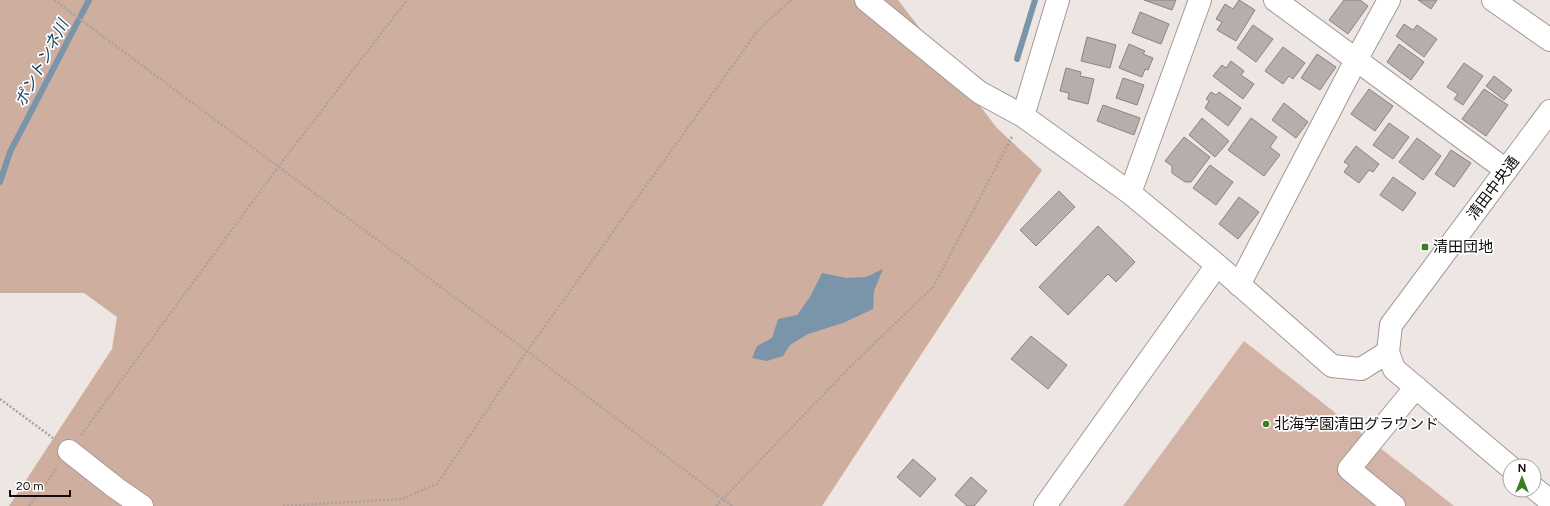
<svg xmlns="http://www.w3.org/2000/svg" width="1550" height="506" font-family="Figtree,'Noto Sans JP',sans-serif">
<rect width="100%" height="100%" fill="#eee6e2"/>
<path fill="#d2b3a6" d="M1244,341l210,165h-331z"/>
<path fill="#ceae9f" d="M0,0h898l99,128 45,42 -220,336h-813l103,-157 5,-32 -33,-24h-84z"/>
<path fill="#7a94aa" d="M883,269l-9,22 -1,18 -30,14 -35,11 -18,11 -7,11 -16,5 -15,-3 5,-12 15,-8 6,-19 19,-4 13,-18 12,-24 25,5 19,-1z"/>
<g fill="none" stroke-linecap="round" stroke-linejoin="round">
<path stroke="#7a94aa" stroke-width="6" d="M1017,59l18,-59
M0,182l10,-30 79,-152"/>
</g>
<path fill="#b5aeaa" stroke="#8a8380" d="M1144,0h32l-4,10z
M1239,0l16,10 -19,31 -19,-11 5,-8 -6,-3 9,-15 8,5z
M1344,0h16l8,6 -20,28 -19,-14z
M1418,0h19l-6,9z
M1140,12l29,12 -8,20 -29,-11z
M1404,24l9,6 4,-5 20,14 -13,18 -28,-21z
M1253,25l20,14 -17,23 -19,-14z
M1087,37l29,8 -6,23 -29,-7z
M1129,44l16,7 -2,3 10,4 -5,12 -3,-1 -3,8 -23,-9z
M1399,44l25,18 -13,18 -24,-18z
M1283,47l22,16 -12,16 -4,-3 -6,8 -18,-13z
M1317,54l19,13 -16,23 -19,-12z
M1231,61l13,10 -3,4 13,9 -11,15 -30,-23 9,-11 4,3z
M1464,63l19,13 -20,29 -9,-6 4,-5 -11,-7z
M1066,68l15,4 -1,4 14,3 -6,25 -20,-5 1,-6 -9,-2z
M1494,76l18,14 -8,10 -18,-14z
M1123,78l21,7 -7,20 -21,-7z
M1369,89l24,17 -18,25 -24,-17z
M1484,89l24,16 -22,31 -24,-17z
M1211,92l5,3 3,-3 22,16 -13,18 -23,-18 4,-7 -3,-2z
M1284,103l24,19 -12,16 -24,-18z
M1103,105l37,13 -6,17 -37,-14z
M1202,118l27,23 -14,16 -26,-22z
M1251,118l26,19 -7,10 10,8 -16,21 -36,-26z
M1389,123l20,14 -16,22 -20,-14z
M1184,137l26,20 -19,25h-6l-13,-9v-7l-7,-5z
M1417,138l24,18 -18,24 -24,-18z
M1356,146l23,18 -6,8 -4,-2 -10,13 -15,-11 5,-7 -5,-3z
M1451,150l20,13 -17,24 -19,-13z
M1210,165l23,17 -17,23 -23,-17z
M1393,177l23,16 -13,18 -23,-16z
M1059,191l16,16 -39,39 -16,-16z
M1239,197l20,15 -21,27 -19,-15z
M1098,226l37,36 -19,20 -8,-8 -40,41 -29,-28z
M1031,336l36,29 -19,24 -37,-30z
M913,459l23,20 -16,18 -23,-20z
M971,477l16,14 -13,15h-7l-12,-11z"/>
<g fill="none" stroke-linecap="round" stroke-linejoin="round">
<defs>
<path id="street" d="M866,0l113,92 44,24
M1058,0l-35,116 107,77 87,72 115,101 29,3 27,-17
M1275,0l231,170
M1493,0l57,40
M1130,193l70,-193
M1239,285l117,-225 33,-60
M69,451l47,37 26,18
M1045,506l172,-241
M1394,506l-45,-37 67,-82"/>
<path id="secondary" d="M1510,467l-116,-98 -6,-17 3,-27 159,-214
M1534,488l16,13"/>
</defs>
<use href="#street" stroke="#a19996" stroke-width="24"/>
<use href="#secondary" stroke="#a19996" stroke-width="24"/>
<path stroke="#a9a29f" stroke-width="2.5" stroke-dasharray="2 2" stroke-linecap="butt" d="M54,0l473,351 205,155
M0,399l53,39
M81,435l197,-268 129,-167
M29,506l28,-38
M283,506l119,-7 35,-15 90,-133 232,-322 32,-29
M716,506l135,-140 82,-79 80,-152"/>
<use href="#street" stroke="#fff" stroke-width="22"/>
<use href="#secondary" stroke="#fff" stroke-width="22"/>
</g>
<g fill="#3d7e1f" stroke="#fff" stroke-width="1.5">
<rect x="1421" y="243" width="8" height="8" rx="2"/>
<circle cx="1266" cy="424" r="4"/>
</g>
<g text-anchor="middle" stroke-width="3.5" stroke-linejoin="round" paint-order="stroke">
<g font-size="15" fill="#100d0c" stroke="#fff">
<text transform="translate(1493 188) rotate(-53)" y="5">清田中央通</text>
</g>
<g font-size="15" fill="#100d0c" stroke="#fff" text-anchor="start">
<text x="1433" y="252">清田団地</text>
<text x="1274" y="429">北海学園清田グラウンド</text>
</g>
<g font-size="16" font-style="italic" fill="#144161" stroke="#fff">
<text transform="translate(41 63) rotate(-62)" y="6">ポントンネ川</text>
</g>
</g>
<g transform="translate(1522 478)"><circle r="19" fill="#ffffff" stroke="#9f9e9e"/>
<path d="M0-3L7 15L0 10L-7 15Z" fill="#3d7e1f"/>
<text y="-6" font-size="11" font-weight="bold" text-anchor="middle" fill="#100d0c">N</text>
</g>
<path d="M10 490v6h60v-6" fill="none" stroke="#100d0c" stroke-width="2"/>
<text x="16" y="490" font-size="12" fill="#100d0c" stroke="#ffffff" stroke-width="3" paint-order="stroke">20 m</text>
</svg>
